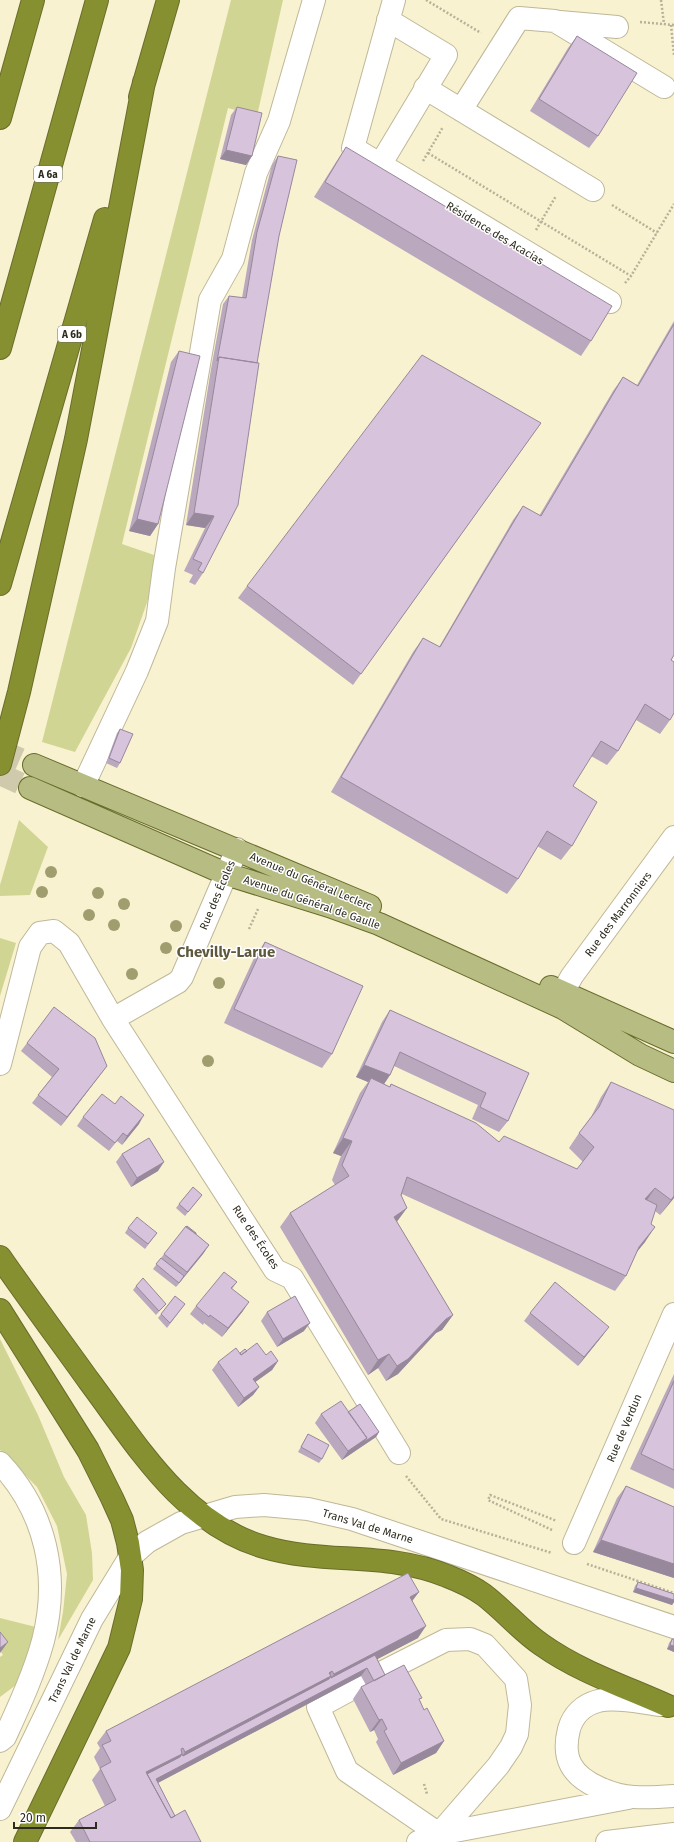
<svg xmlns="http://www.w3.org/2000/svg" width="674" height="1842" font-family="'Fira Sans',sans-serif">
<rect width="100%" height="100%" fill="#f9f2d1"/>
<path fill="#d1d593" d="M231,0h52l-26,116 -29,-8 -106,436 32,11 -3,36 -20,57 -56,104 -33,-10z
M19,820l29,27 -18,48 -30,1v-11z
M0,938l16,5 -16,53z
M0,1339l38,76 26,62 22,38 6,38 1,27 -35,60 5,-28 4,-38 -10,-48 -20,-39 -37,-37z
M0,1618l36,9 -16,55 -20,15v-40l3,-2 -3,-4z"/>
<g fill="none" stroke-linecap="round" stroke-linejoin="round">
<path stroke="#d0caad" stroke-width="22" stroke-dasharray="22 11" stroke-linecap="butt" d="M0,750l34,15
M0,774l30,14"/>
<defs>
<path id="minor" d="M394,0l-41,148 257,154
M560,22l57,5
M425,88l168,102
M461,110l58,-92 36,3 109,66
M380,165l66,-110 -58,-35
M83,786l54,-115 20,-50 7,-53 46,-268 23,-41 23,-86 23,-52 35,-121
M237,849l-55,128 -4,5 -65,37 162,251 17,8 107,175
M563,992l9,-16 102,-139
M0,1064l30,-117 10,-14 14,-2 15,12 44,76
M0,1463c46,49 60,113 43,178 -9,33 -24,65 -38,96l-5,4
M574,1543l100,-229
M364,1682l-46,25 29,64 92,63 59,-68 13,-19 6,-13 3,-29 -4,-26 -31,-34 -15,-6 -24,1 -71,36
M661,1705c-18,-2 -46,-9 -63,-4 -15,4 -25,14 -29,28 -3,12 -4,25 2,36 10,19 43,31 63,32 13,1 27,0 40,-1
M0,1809l92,-190 38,-62 17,-15 34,-19 54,-16 29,-2 44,4 44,10 322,108
M418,1842l21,-8 189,-36
M607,1842l67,-8"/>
<path id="major" d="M34,765l336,141
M30,788l196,86 103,32 50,18 184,84 77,47 34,16
M551,987l123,55"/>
<path id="highway" d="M140,97l28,-97
M0,118l33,-118
M0,348l97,-348
M0,584l105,-365
M0,764l19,-72 57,-253 68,-357
M0,1257c29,42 59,82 89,124 48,64 93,142 175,166 60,18 124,4 183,29 13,5 26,11 37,19 21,16 37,36 58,50 38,27 84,42 126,61
M0,1310l88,140 24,48 10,22 6,23 4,27 -1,29 -12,49 -94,194"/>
</defs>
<use href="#minor" stroke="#beb898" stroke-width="24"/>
<use href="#major" stroke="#686d2a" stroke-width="24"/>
<use href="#highway" stroke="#686d2a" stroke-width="24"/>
<path stroke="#b7b197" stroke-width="2.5" stroke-dasharray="2 2" stroke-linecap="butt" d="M426,0l55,33
M661,0l3,24
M640,22l34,3
M671,25l3,30
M428,153l203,123
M423,161l20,-34
M612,205l45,28
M536,230l20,-34
M625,283l6,-7 43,-72
M249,929l9,-20
M406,1476l35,43 111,34
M552,1530l-64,-30 2,-5 67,26
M587,1564l87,29
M424,1784l3,10"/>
<use href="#minor" stroke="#fff" stroke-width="22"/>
<use href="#major" stroke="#b7bc83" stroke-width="22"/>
<use href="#highway" stroke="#879031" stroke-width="22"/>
</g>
<g fill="#a09e6f">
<circle cx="51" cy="872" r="6"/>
<circle cx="42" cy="892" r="6"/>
<circle cx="98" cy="893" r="6"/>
<circle cx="124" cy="904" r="6"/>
<circle cx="89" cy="915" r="6"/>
<circle cx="114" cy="925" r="6"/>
<circle cx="176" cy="926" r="6"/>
<circle cx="166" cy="948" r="6"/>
<circle cx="132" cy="974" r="6"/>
<circle cx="219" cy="983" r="6"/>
<circle cx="208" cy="1061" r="6"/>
</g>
<path fill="#baa8be" d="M577,36l21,100 -9,12 -59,-37 38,-63z
M237,107l15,49 -6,9 -26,-6 11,-44z
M346,147l245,194 -10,15 -267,-159 22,-35z
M278,156l1,80 -76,337 -8,12 -6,-3 4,-7 -9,-4 21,-43 -19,-3 25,-156 12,-65 6,-8 13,2 10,-58 20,-75z
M674,321v334l-3,5 -1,60 -10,14 -24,-14 -18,31 -11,14 -16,-9 -18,30 -1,60 -11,14 -24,-14 -19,33 -11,15 -176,-102 82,-140 10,-14 16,9 74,-127 10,-14 16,10 74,-125 10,-14 14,8z
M179,351l-21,173 -8,12 -21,-5 42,-169z
M541,423l-188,262 -115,-87 9,-12z
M120,729v34l-3,5 -11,-5 11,-30z
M265,942l67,112 -10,14 -98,-45 31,-67z
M390,1010l139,63 -21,48 -9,11 -27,-13 6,-14 -84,-39 -4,9 -6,9 5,3 2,-3 108,58 78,27 6,-7 -14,-14 10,-15 12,-16 10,-20 10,-15 63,116 -14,17 -5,-4 -10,31 -8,10 -11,24 -11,15 -213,-97 -5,28 56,93 -11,15 -6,3 -38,41 -12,7 -8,-13 -10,7 -88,-148 10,-14 45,-28 -3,-5 9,-24 -8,-3 27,-60 8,-11 -12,-5 26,-55z
M27,1043l80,23 -46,60 -29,-23 20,-26 -31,-26z
M83,1117l56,7 -17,21 -5,-4 -8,10 -32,-25z
M122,1154l36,17 -27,16 -15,-25z
M202,1195l-17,21 -9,-8 3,-4z
M128,1228l29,5 -12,16 -20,-16z
M196,1234l13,11 -6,9 -27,33 -23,-18 11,-15z
M237,1282l-5,7 11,22 -21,26 -18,-14 -1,2 -13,-11 6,-8z
M136,1286l30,18 -10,11 -23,-25z
M185,1304l-18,24 -9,-10 3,-4z
M267,1312l37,19 -27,16 -16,-26z
M530,1313l73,22 -25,31 -54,-45z
M247,1351l19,4 12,6 -6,9 -17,12 4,5 -6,8 -15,12 -26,-37 6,-8z
M674,1374v115l-44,-20z
M348,1412l31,20 -3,5 -34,23 -27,-37 6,-9z
M308,1434l14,25 -3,4 -21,-11z
M626,1486l48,21v71l-81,-26 24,-54z
M638,1582l36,18v2l-2,3 -39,-13 2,-6z
M412,1601l6,37 -41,21 8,16 35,26 4,9 20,31 -8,12 -43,22 -17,-33 2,-3 -4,-9 -4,2 -17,-33 8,-12 5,-2 -5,-9 -203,107 17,33 26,26h-125l-6,-10 9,-12 26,-14 -13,-26 8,-11 -6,-12 6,-9 -3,-5 9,-12z
M672,1639l2,1v12l-7,-3 2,-6z"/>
<path fill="#97889b" d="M226,150l26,6 -6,9 -26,-6z
M194,513l20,3 -9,12 -19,-3z
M137,519l21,5 -8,12 -21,-5z
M364,1065l26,10 -8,12 -11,-9 -3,4 -12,-5z
M107,1066l-6,8 -40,52 6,-9z
M144,1115l-5,9 -17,21 5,-9z
M343,1138l9,3 -11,15 -8,-3z
M164,1162l-6,9 -27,16 6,-9z
M655,1188l-10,15v-4z
M674,1196v2l-14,17 11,-15z
M407,1208l-11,15 -2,-6z
M655,1227l-10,15 -16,19 10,-14z
M209,1245l-6,9 -27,33 11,-15z
M249,1302l-6,9 -21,26 6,-9z
M453,1315l-11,15 -6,3 -38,41 -12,7 11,-15 49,-47z
M310,1323l-6,8 -27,16 6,-8z
M609,1327l-6,8 -25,31 6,-9z
M389,1354l-11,14 -10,7 10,-15z
M278,1361l-6,9 -25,18 6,-9z
M259,1387l-6,8 -15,12 6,-9z
M379,1432l-3,5 -15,10 3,-5z
M367,1438l-6,9 -19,13 6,-9z
M601,1540l73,24v14l-81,-26z
M636,1588l38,12v2l-2,3 -39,-13z
M419,1592l-9,12v-7z
M426,1626l-8,12 -92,48 8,-12z
M8,1642l-8,11v-5z
M670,1645l4,1v6l-7,-3z
M367,1668l-6,8 -211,111 6,-8z
M332,1671l-4,7 3,-2 -8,12 -146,76 8,-12z
M382,1719l-8,11 -4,2 9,-12z
M444,1741l-8,12 -43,22 8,-12z
M182,1754l-8,12 -28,14v-8z"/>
<path fill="#d8c3dd" stroke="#97889b" d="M577,36l60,37 -39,63 -59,-37z
M237,107l25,6 -10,43 -26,-6z
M346,147l266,159 -21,35 -266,-159z
M278,156l19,4 -18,76 -22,127 -38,-6 -2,4 12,-65 17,2 11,-66z
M674,324v331l-3,5 3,2v51l-4,7 -25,-16 -27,47 -17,-10 -28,45 24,16 -25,44 -25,-15 -29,48 -177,-102 82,-139 17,9 83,-141 18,10 82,-139 15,9z
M179,351l21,5 -42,168 -21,-5z
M422,355l119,68 -180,251 -114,-88z
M219,357l40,6 -21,142 -35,68 -5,-3 4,-7 -9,-4 21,-43 -20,-3z
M120,729l13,5 -13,29 -11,-5z
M265,942l98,44 -31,68 -98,-45z
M54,1007l41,31 12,28 -40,51 -29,-22 21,-26 -32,-26z
M390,1010l139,63 -21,48 -28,-14 6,-14 -86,-41 -10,23 -26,-10z
M371,1078l19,9 1,-3 85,39 23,19 5,-6 73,33 17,-22 -15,-14 20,-26 12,-25 63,28v86l-3,4 -16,-12 -10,11 12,6 -6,19 4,3 -16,20 -13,29 -219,-99 -6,18 6,13 -13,9 59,98 -7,4 -38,40 -11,7 -8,-12 -11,6 -88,-147 59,-37 -7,-11 10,-24 -9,-3z
M102,1094l13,10 6,-8 23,19 -17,21 -4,-3 -8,10 -32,-26z
M149,1138l15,24 -27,16 -15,-24z
M193,1187l9,8 -14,17 -9,-8z
M137,1217l20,16 -9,11 -20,-16z
M186,1226l23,19 -22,27 -23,-18z
M187,1226l9,7v1l-10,-7z
M161,1258l23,18 -5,7 -23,-19z
M224,1272l13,10 -6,6 18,14 -21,26 -18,-13 -1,2 -13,-11z
M143,1278l23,26 -7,7 -23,-25z
M555,1282l54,45 -25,30 -54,-44z
M175,1296l10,8 -15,19 -9,-9z
M295,1296l15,27 -27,16 -16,-27z
M257,1343l9,12 5,-4 7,10 -25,18 6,8 -15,11 -26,-36 18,-14 5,7z
M245,1349l2,2 -6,4 -1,-2z
M674,1381v89l-33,-16z
M341,1401l26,37 -19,13 -27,-37z
M360,1404l19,28 -15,10 3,-4 -19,-26z
M308,1434l21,11 -7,14 -21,-12z
M626,1486l48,21v57l-73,-24z
M408,1573l11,19 -9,5 16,29 -92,48 -2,-3 -3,2 2,3 -146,76 -2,-4 -2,1 1,5 -36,18 25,46 14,-8 16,32h-111l-11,-22 37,-20 -16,-32 11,-6 -9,-17 9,-4 -5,-10z
M638,1582l36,12v6l-38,-12z
M0,1632l8,10 -8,6z
M672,1639l2,1v6l-4,-1z
M375,1655l10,20 -11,6 -7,-13 -211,111 19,37 -4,2 -24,-44 33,-17 2,-3 1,2 146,-77 2,-3v2z
M404,1665l18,33 -3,1 5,11 3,-2 17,33 -43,22 -17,-32 3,-2 -5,-10 -3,1 -18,-33z"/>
<g text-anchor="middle" stroke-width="3" stroke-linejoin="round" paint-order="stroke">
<g fill="#fff" stroke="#6c6b62" stroke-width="1">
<rect x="34" y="166" width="28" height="16" rx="3"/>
<rect x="58" y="326" width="28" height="16" rx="3"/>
</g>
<g font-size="10" font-weight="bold" fill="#2d2b1e">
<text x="48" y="178">A 6a</text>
<text x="72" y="338">A 6b</text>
</g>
<g font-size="11" fill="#2d2b1e" stroke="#fff">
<text transform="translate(495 233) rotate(31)" y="4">Résidence des Acacias</text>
<text transform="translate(311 881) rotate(23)" y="4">Avenue du Général Leclerc</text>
<text transform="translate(217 895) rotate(-67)" y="4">Rue des Écoles</text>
<text transform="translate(312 902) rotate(19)" y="4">Avenue du Général de Gaulle</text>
<text transform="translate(618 914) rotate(-53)" y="4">Rue des Marronniers</text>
<text transform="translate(256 1237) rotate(56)" y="4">Rue des Écoles</text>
<text transform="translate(624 1428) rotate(-67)" y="4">Rue de Verdun</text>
<text transform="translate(368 1526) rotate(17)" y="4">Trans Val de Marne</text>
<text transform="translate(72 1660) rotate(-64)" y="4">Trans Val de Marne</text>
</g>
<g font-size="15" font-weight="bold" fill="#5e593c" stroke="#fff">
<text x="226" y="957">Chevilly-Larue</text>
</g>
</g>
<path d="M14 1822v6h82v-6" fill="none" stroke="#2d2b1e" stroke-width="2"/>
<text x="20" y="1822" font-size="12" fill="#2d2b1e" stroke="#ffffff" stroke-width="3" paint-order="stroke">20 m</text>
</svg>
